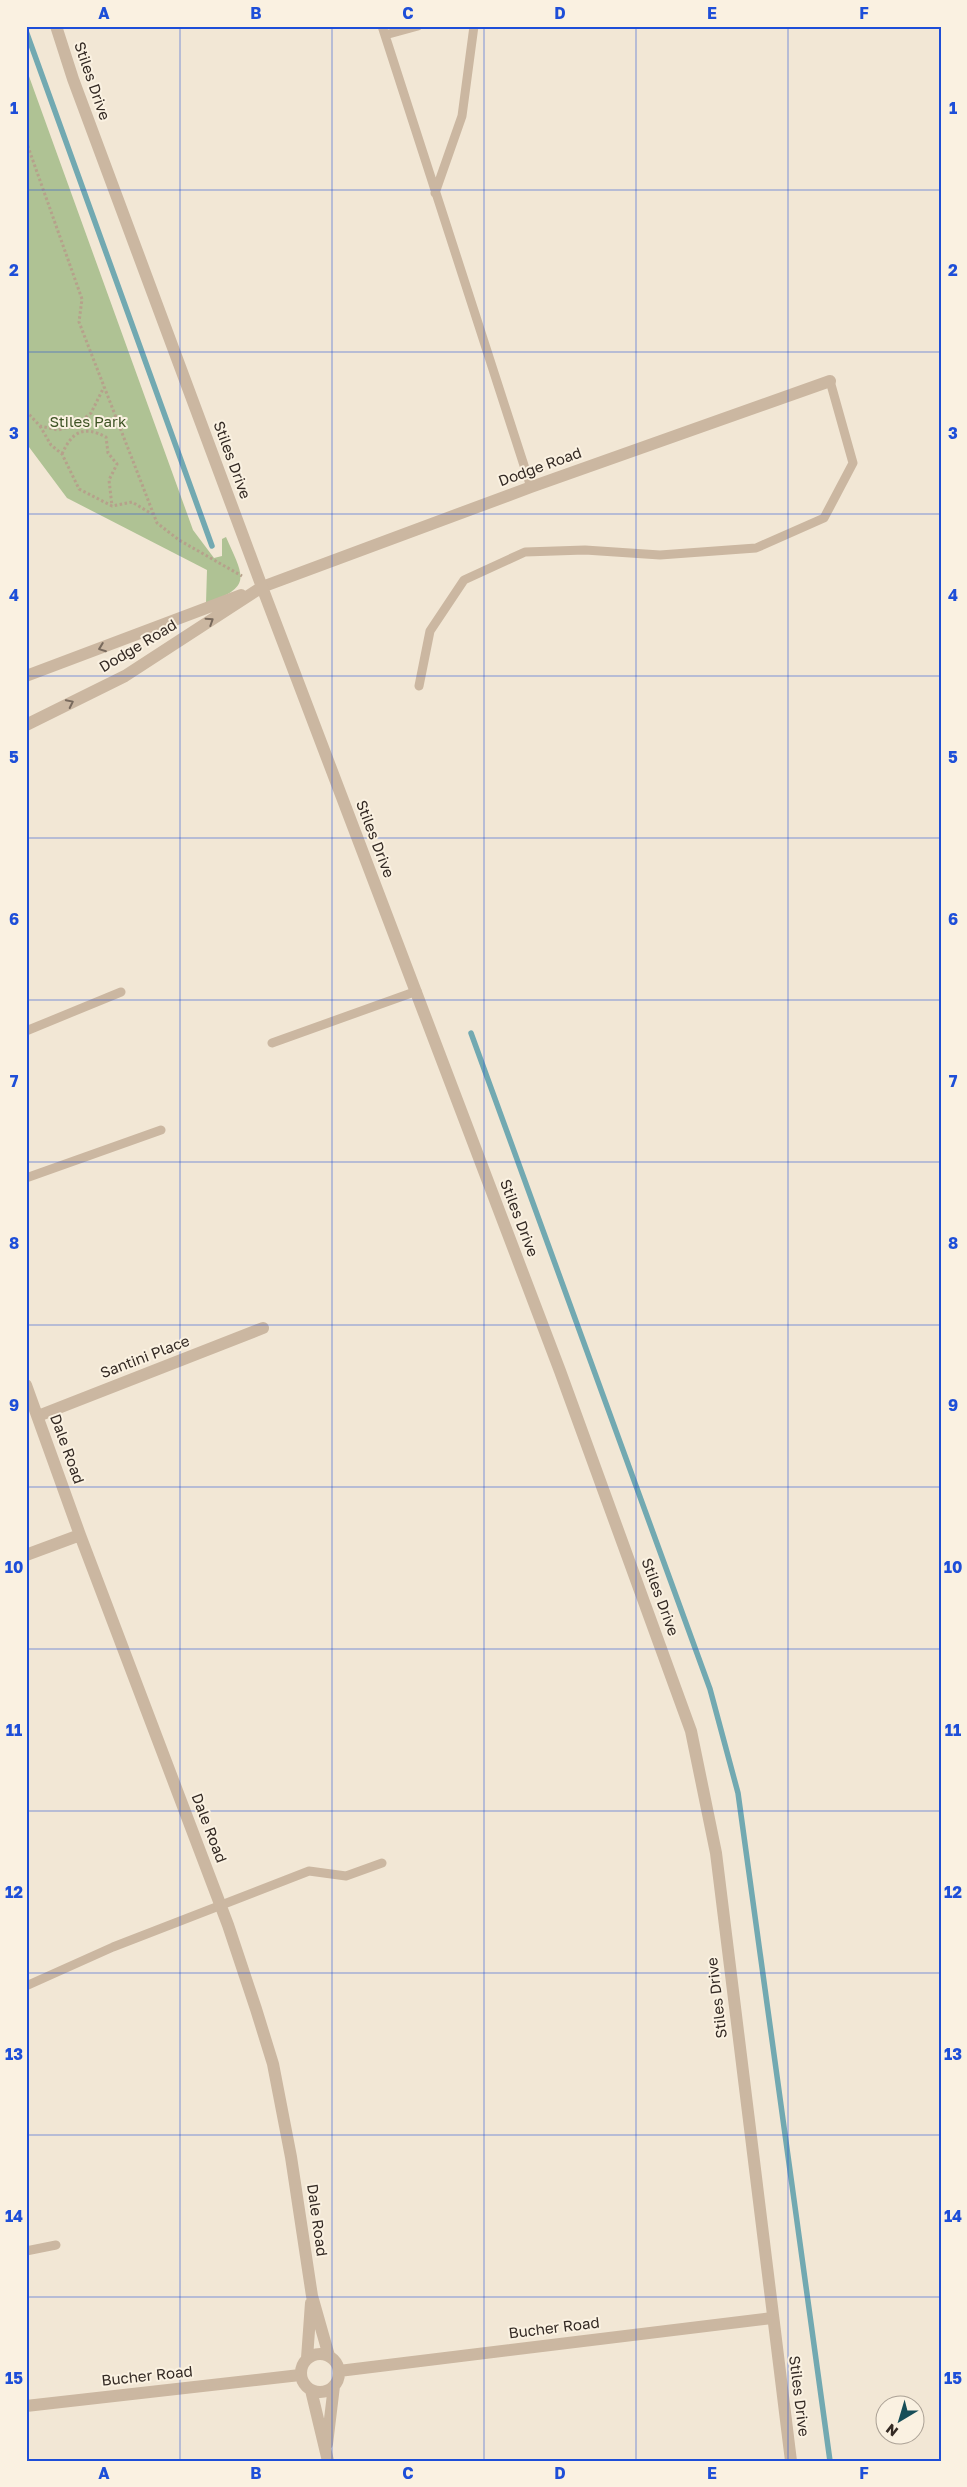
<svg xmlns="http://www.w3.org/2000/svg" width="967" height="2487" font-family="'Golos Text',sans-serif">
<rect width="100%" height="100%" fill="#f2e7d5"/>
<path fill="#afc294" d="M26,68l167,462 21,28 8,-2v-17l4,-2c17,39 28,50 -20,66l1,-33 -140,-72 -41,-55z"/>
<g fill="none" stroke-linecap="round" stroke-linejoin="round">
<path stroke="#72a9b1" stroke-width="5.5" d="M26,31l186,515
M471,1033l239,656 28,104 92,668"/>
<path stroke="#b6a18b" stroke-width="3" stroke-dasharray="2.5 2.5" stroke-linecap="butt" d="M26,141l56,158 -3,23 78,201 22,17 63,36
M26,411l14,15 18,4 18,-5 15,-12 13,-26
M40,426l11,19 11,9 17,35 33,17 20,-4 20,12
M62,454c10,-22 21,-29 44,-17l2,16 9,11 -8,16 3,26"/>
<path stroke="#cbb7a1" stroke-width="9" d="M382,26l149,461
M385,35l33,-9
M435,193l27,-77 12,-90
M419,686l11,-55 34,-51 61,-28 60,-2 75,5 96,-7 68,-30 29,-55 -23,-82
M26,1031l95,-39
M272,1043l145,-52
M26,1178l135,-48
M26,1986l87,-39 196,-76 37,5 36,-13
M26,2251l30,-6"/>
<path stroke="#cbb7a1" stroke-width="12" d="M262,587l269,-100 299,-106
M26,1385l54,150 148,390 28,84 17,55 18,93 21,139 17,60
M38,1416l225,-88
M26,1555l54,-20
M301 2373a19 19 0 1 1 38 0a19 19 0 1 1-38 0Z
M307,2358l4,-55
M339,2371l433,-53
M311,2390l17,71
M26,2406l274,-31
M327,2444l7,-58"/>
<path stroke="#cbb7a1" stroke-width="12" d="M56,26l17,53 189,508 298,784 131,360 25,122 75,608
M26,676l215,-81
M26,725l99,-49 137,-89"/>
</g>
<defs><path id="oneway-chevron" d="M-2-3.5L2.5 0L-2 3.5" fill="none" stroke-width="1.6" stroke-linecap="round" stroke-linejoin="round" transform="scale(1.25)"/></defs>
<g stroke="#78695c">
<use href="#oneway-chevron" transform="translate(210 621) rotate(-33)"/>
<use href="#oneway-chevron" transform="translate(102 648) rotate(159)"/>
<use href="#oneway-chevron" transform="translate(70 703) rotate(-26)"/>
</g>
<path fill="none" stroke="#1d4ed8" stroke-width="1" stroke-opacity="0.55" d="M180,26v2435M332,26v2435M484,26v2435M636,26v2435M788,26v2435M26,190h915M26,352h915M26,514h915M26,676h915M26,838h915M26,1000h915M26,1162h915M26,1325h915M26,1487h915M26,1649h915M26,1811h915M26,1973h915M26,2135h915M26,2297h915"/>
<g text-anchor="middle" stroke-width="4" stroke-linejoin="round" paint-order="stroke">
<g font-size="15" fill="#342a24" stroke="#faf1e1">
<text transform="translate(92 81) rotate(71)" y="5">Stiles Drive</text>
<text transform="translate(232 460) rotate(70)" y="5">Stiles Drive</text>
<text transform="translate(540 467) rotate(-20)" y="5">Dodge Road</text>
<text transform="translate(138 646) rotate(-31)" y="5">Dodge Road</text>
<text transform="translate(375 839) rotate(69)" y="5">Stiles Drive</text>
<text transform="translate(519 1218) rotate(69)" y="5">Stiles Drive</text>
<text transform="translate(145 1357) rotate(-21)" y="5">Santini Place</text>
<text transform="translate(67 1449) rotate(70)" y="5">Dale Road</text>
<text transform="translate(660 1597) rotate(70)" y="5">Stiles Drive</text>
<text transform="translate(209 1828) rotate(69)" y="5">Dale Road</text>
<text transform="translate(717 1998) rotate(-97)" y="5">Stiles Drive</text>
<text transform="translate(317 2220) rotate(82)" y="5">Dale Road</text>
<text transform="translate(554 2328) rotate(-7)" y="5">Bucher Road</text>
<text transform="translate(147 2376) rotate(-6)" y="5">Bucher Road</text>
<text transform="translate(799 2396) rotate(83)" y="5">Stiles Drive</text>
</g>
<g font-size="15" fill="#3f5426" stroke="#faf1e1">
<text x="88" y="427">Stiles Park</text>
</g>
</g>
<rect width="967" height="2487" fill="none" stroke="#faf1e1" stroke-width="55"/>
<g transform="translate(900 2420) rotate(218)"><circle r="24" fill="#faf1e1" stroke="#aba195"/>
<path d="M0-4L9 19L0 12L-9 19Z" fill="#174e58"/>
<text y="-8" font-size="14" font-weight="bold" text-anchor="middle" fill="#342a24">N</text>
</g>
<rect x="28" y="28" width="912" height="2432" fill="none" stroke="#1d4ed8" stroke-width="2"/>
<g font-size="16" text-anchor="middle" font-weight="bold" fill="#1d4ed8">
<text x="104" y="19">A</text>
<text x="256" y="19">B</text>
<text x="408" y="19">C</text>
<text x="560" y="19">D</text>
<text x="712" y="19">E</text>
<text x="864" y="19">F</text>
<text x="14" y="114">1</text>
<text x="953" y="114">1</text>
<text x="14" y="276">2</text>
<text x="953" y="276">2</text>
<text x="14" y="439">3</text>
<text x="953" y="439">3</text>
<text x="14" y="601">4</text>
<text x="953" y="601">4</text>
<text x="14" y="763">5</text>
<text x="953" y="763">5</text>
<text x="14" y="925">6</text>
<text x="953" y="925">6</text>
<text x="14" y="1087">7</text>
<text x="953" y="1087">7</text>
<text x="14" y="1249">8</text>
<text x="953" y="1249">8</text>
<text x="14" y="1411">9</text>
<text x="953" y="1411">9</text>
<text x="14" y="1573">10</text>
<text x="953" y="1573">10</text>
<text x="14" y="1736">11</text>
<text x="953" y="1736">11</text>
<text x="14" y="1898">12</text>
<text x="953" y="1898">12</text>
<text x="14" y="2060">13</text>
<text x="953" y="2060">13</text>
<text x="14" y="2222">14</text>
<text x="953" y="2222">14</text>
<text x="14" y="2384">15</text>
<text x="953" y="2384">15</text>
<text x="104" y="2479">A</text>
<text x="256" y="2479">B</text>
<text x="408" y="2479">C</text>
<text x="560" y="2479">D</text>
<text x="712" y="2479">E</text>
<text x="864" y="2479">F</text>
</g>
</svg>
